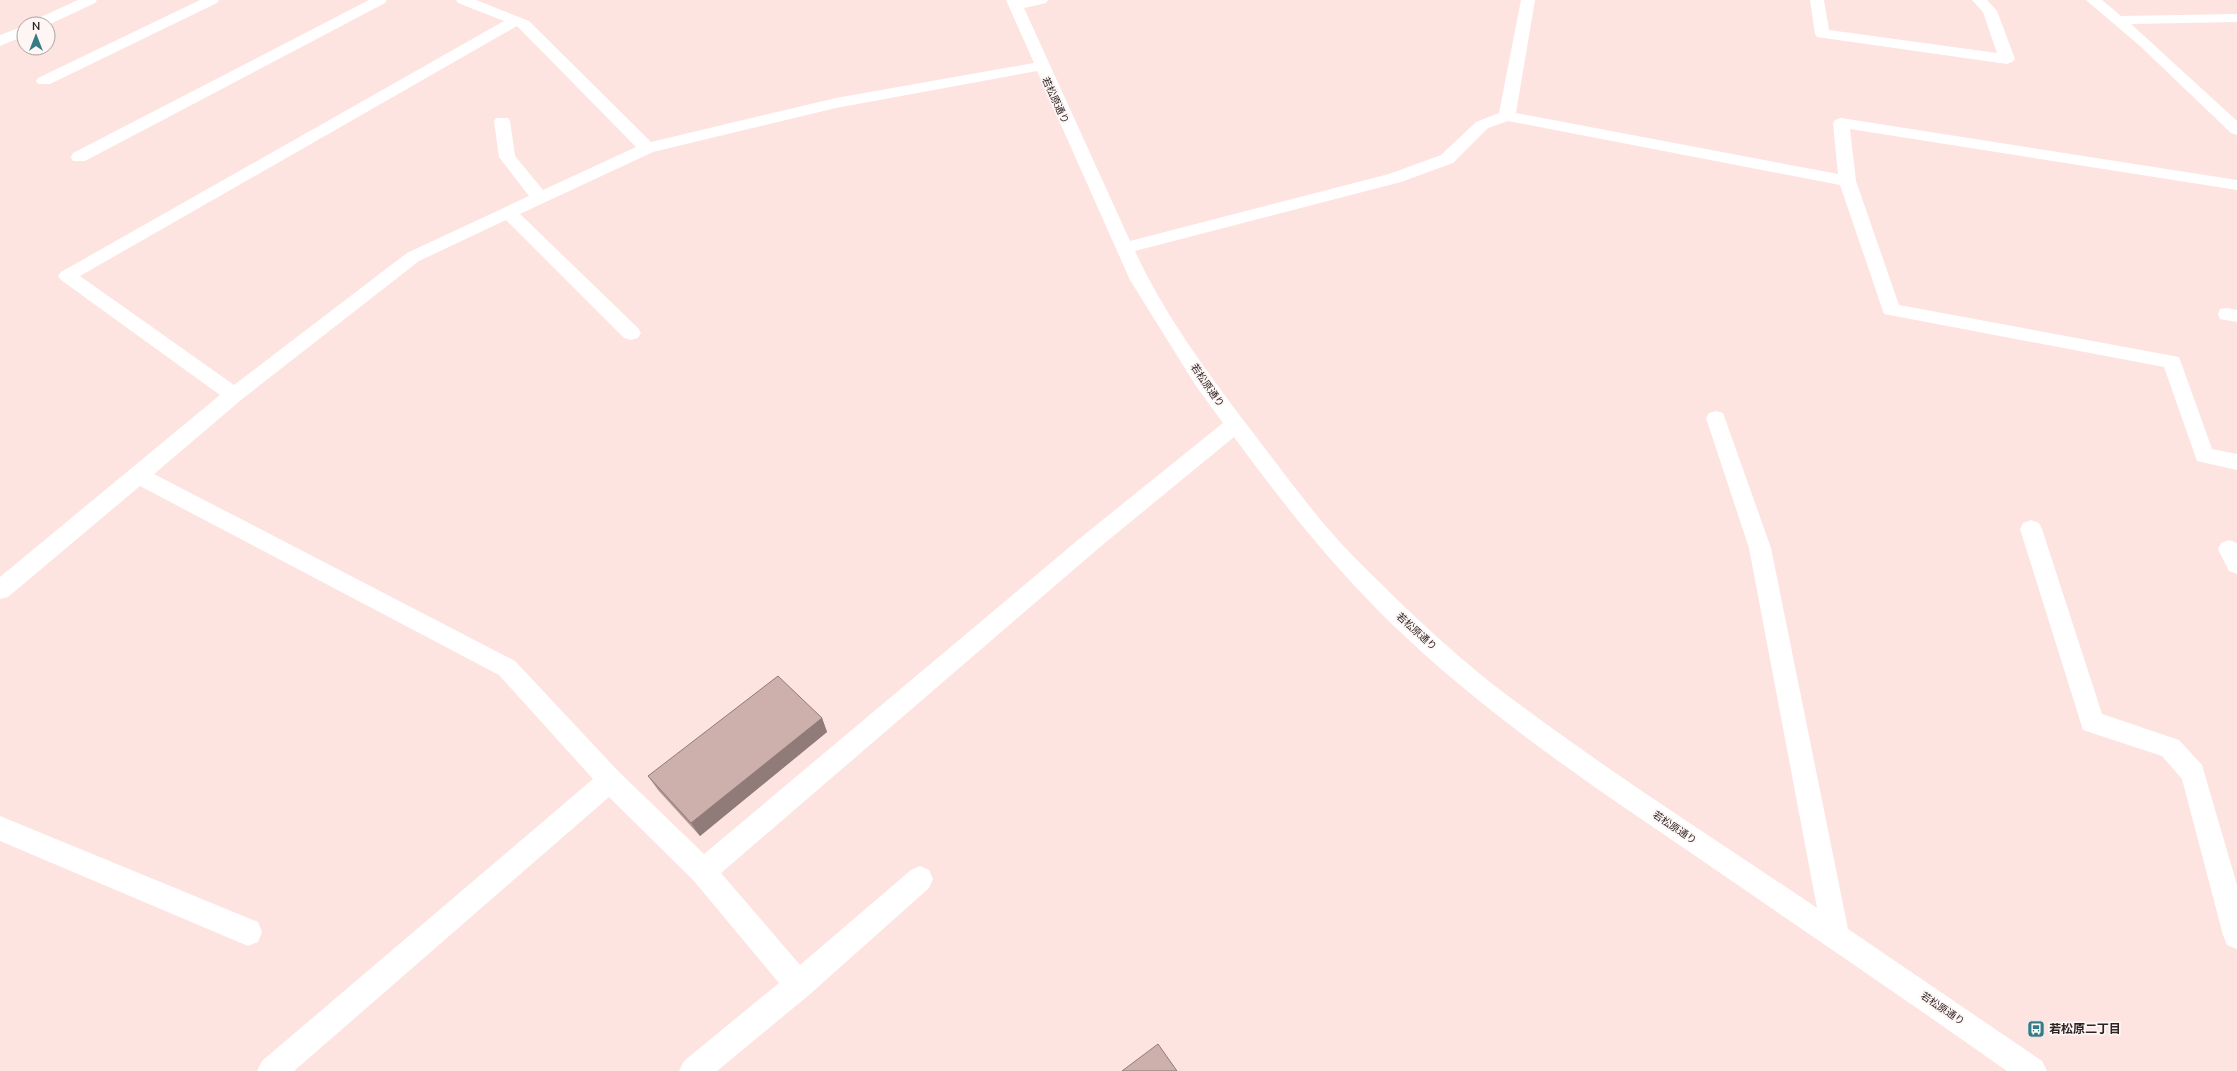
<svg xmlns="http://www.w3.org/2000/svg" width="2237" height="1071" font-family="'Nunito Sans','Noto Sans JP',sans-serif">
<rect width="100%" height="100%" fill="#fde4e0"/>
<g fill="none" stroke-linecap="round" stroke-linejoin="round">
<path fill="#fff" fill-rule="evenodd" d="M78,0h19l-2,3 -47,22 -18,-1 2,-3z
M200,0h19l-2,3 -167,81h-12l-2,-3 2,-3z
M369,0h18l-2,3 -300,158h-12l-2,-4 2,-4z
M456,0h20l53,21 122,121 185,-44 198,-35 -28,-63h42l-2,3 -22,5 106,233 259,-67 52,-19 35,-33 23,-9 22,-113h14l-19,113 322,61 -5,-51 2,-3 6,-2 396,62v10l-387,-61 6,52 43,124 280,52 33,92 25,5v16l-40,-9 -33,-94 -280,-53 -44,-129 -332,-64 -20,7 -35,35 -52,19 -266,69c28,61 69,117 109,170 35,45 69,94 109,135 45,45 92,91 142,130 103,79 214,149 322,222l-68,-360 -43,-130 3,-5 7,-2 7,2 48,135 77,381 194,132 5,10h-40c-109,-77 -219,-151 -329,-227 -99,-67 -198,-135 -284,-218 -60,-58 -111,-122 -160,-189l-134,110 -379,326 79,92 111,-95 9,-4 9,4 4,9 -4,9 -120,107 -92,76h-38l5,-10 95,-78 -85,-102 -85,-84 -315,274h-37l5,-10 331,-282 -94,-104 -359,-189 -132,111 -8,2v-22l220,-182 -159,-115 -3,-4 3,-4 443,-251 -46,-18zM517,26l119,121 -93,43 -28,-34 -5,-35 -2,-3h-12l-2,3 5,36 30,39 -122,57 -173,132 -154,-109zM1037,71l93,209 66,106 27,37 -139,112 -380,319 -85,-82 -104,-111 -361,-187 87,-74 178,-139 87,-41 118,118 7,2 7,-2 3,-5 -3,-5 -118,-114 133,-62 183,-44z
M1810,0h14l5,30 168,23 -14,-41 -11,-12h15l10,11 18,48 -3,3 -5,2 -190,-27 -2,-3z
M2086,0h16l19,16 116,-2v8l-106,2 106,97v14l-6,-2 -91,-87z
M24,26v10l-24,10v-11z
M2227,308l10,2v12l-17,-3 -2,-5 2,-5z
M2031,520l8,3 3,6 60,185 77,26 23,25 35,120v64l-10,-4 -4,-10 -41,-156 -20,-23 -79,-26 -63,-201 3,-6z
M2229,540l8,3v31l-8,-3 -11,-22 3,-6z
M0,816l258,106 4,10 -4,10 -10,4 -248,-105z"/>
</g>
<path fill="#b09794" d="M822,718l5,14 -127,104 -42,-46 -10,-14z"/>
<path fill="#907b78" d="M822,718l5,14 -127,104 -9,-13z"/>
<path fill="#cdb0ac" stroke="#907b78" d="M778,676l44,42 -131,105 -43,-47z
M1158,1044l19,27h-55z"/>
<defs>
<symbol id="bus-square" viewBox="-11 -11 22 22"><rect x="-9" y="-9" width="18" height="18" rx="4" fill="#357c86" stroke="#fdf6f5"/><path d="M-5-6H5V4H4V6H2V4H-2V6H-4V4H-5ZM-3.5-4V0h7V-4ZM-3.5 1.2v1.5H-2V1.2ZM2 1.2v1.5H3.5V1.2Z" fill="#fff"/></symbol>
</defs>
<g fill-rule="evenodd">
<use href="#bus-square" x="2026" y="1019" width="20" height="20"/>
</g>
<g text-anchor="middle" stroke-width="3.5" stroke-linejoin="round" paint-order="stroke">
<g font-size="10" fill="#2e2322" stroke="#fdf6f5">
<text transform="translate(1056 100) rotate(65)" y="4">若松原通り</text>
<text transform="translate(1208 385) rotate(55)" y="4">若松原通り</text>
<text transform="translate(1417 631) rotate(42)" y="4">若松原通り</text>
<text transform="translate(1675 827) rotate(34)" y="4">若松原通り</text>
<text transform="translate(1943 1008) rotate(34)" y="4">若松原通り</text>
</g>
<g font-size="12" font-weight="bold" fill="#2e2322" stroke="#fdf6f5" text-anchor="start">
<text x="2049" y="1033">若松原二丁目</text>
</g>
</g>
<g transform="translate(36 36)"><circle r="19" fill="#fdf6f5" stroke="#aaa2a1"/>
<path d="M0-3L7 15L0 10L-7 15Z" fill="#357c86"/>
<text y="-6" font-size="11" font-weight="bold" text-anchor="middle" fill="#2e2322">N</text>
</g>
</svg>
